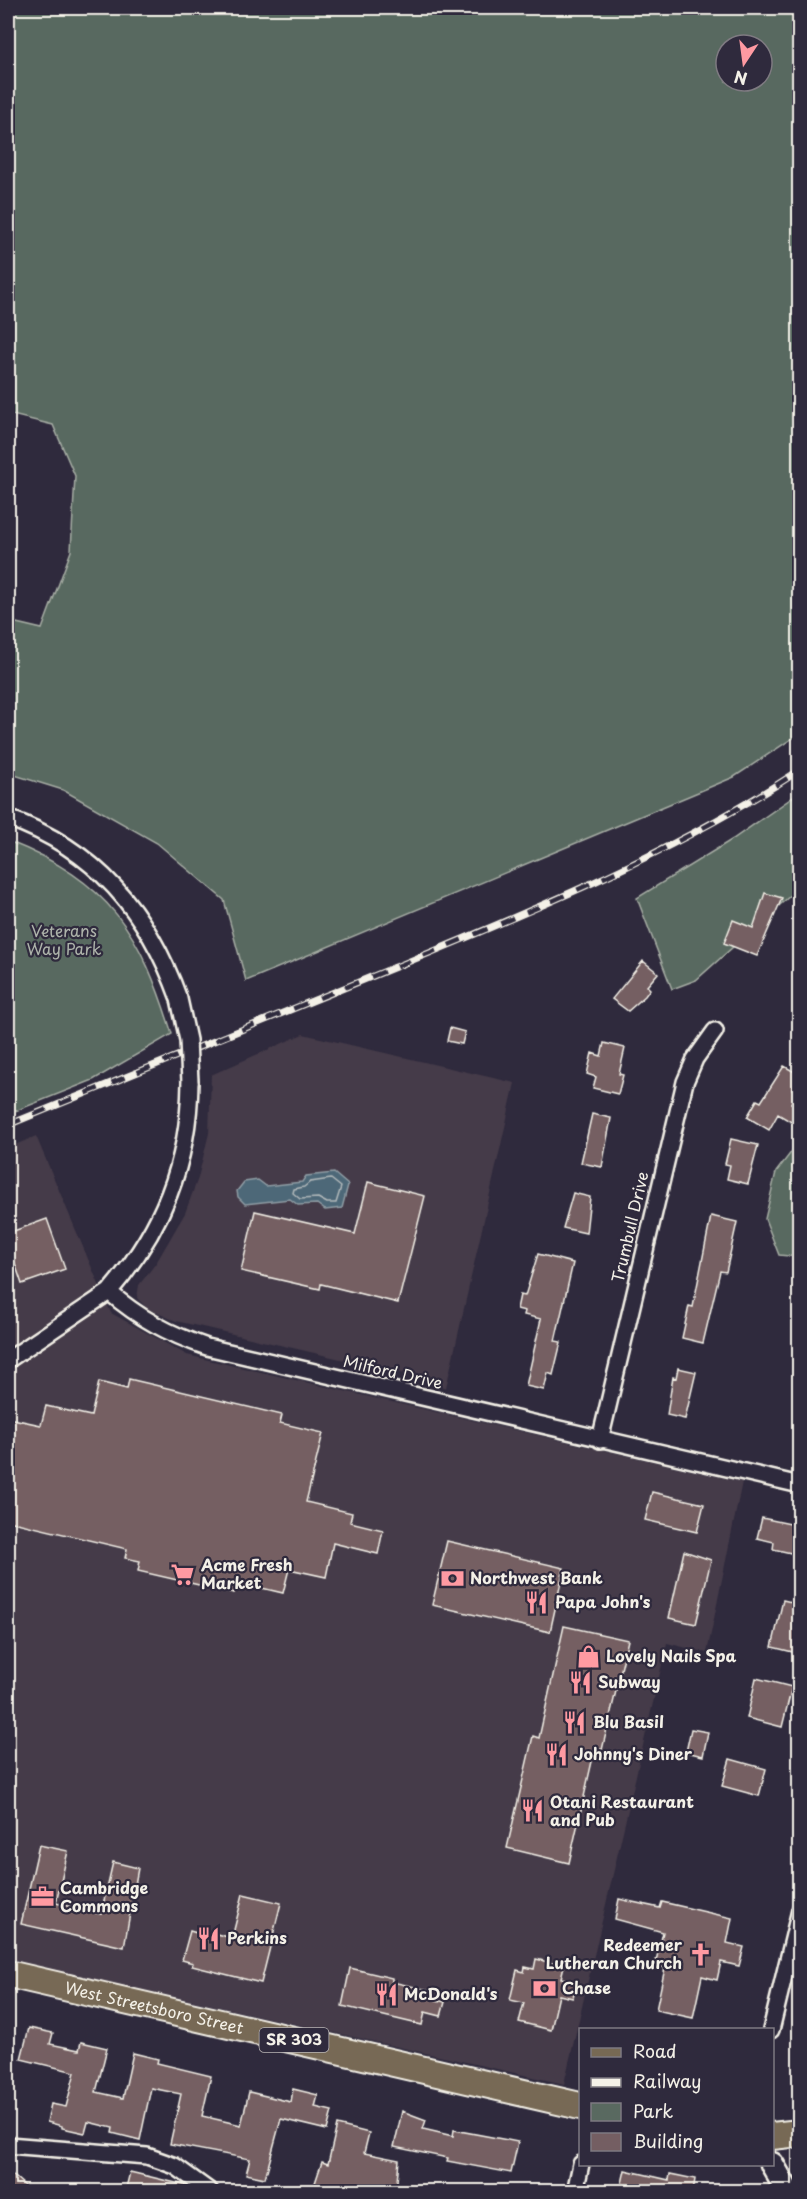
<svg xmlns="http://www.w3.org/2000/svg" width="807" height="2199" font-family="'Playpen Sans',sans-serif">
<rect width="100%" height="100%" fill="#2f2a3d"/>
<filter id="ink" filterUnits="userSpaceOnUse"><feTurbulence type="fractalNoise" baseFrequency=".0167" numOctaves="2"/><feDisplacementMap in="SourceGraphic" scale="12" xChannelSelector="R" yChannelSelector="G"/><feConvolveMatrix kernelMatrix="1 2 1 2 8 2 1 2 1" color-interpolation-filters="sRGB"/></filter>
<g filter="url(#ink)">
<path fill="#443a48" d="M303,1034l212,49 -69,305 -32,-12 -238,-55 -28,-12 -11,-11 2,-13 17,-22 29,-50 13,-35 11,-45 2,-58z
M36,1136l75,177 76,42 555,127 -35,171 -40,-10 -103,441 -556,-124v-812z"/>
<path fill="#596960" stroke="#a6ada4" stroke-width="1.5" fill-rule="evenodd" d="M8,8h791v726l-65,43 -488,204 -22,-81 -67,-57 -94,-53 -55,-17v-152l34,8 29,-78 4,-75 -22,-51 -45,-11zM726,45h36v36h-36z
M799,793v107l-8,-5 -95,85 -24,9 -35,-91 96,-59z
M8,841c102,40 133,92 164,193l-79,46 -85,34z
M799,1142v115l-20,-2 -14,-36 11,-47z"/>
<path fill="#4e6778" stroke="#909ea5" stroke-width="1.5" d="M334,1173l14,12 -6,23 -17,2 -8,-6 -19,1 -8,-6 -45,5 -7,-7 -1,-6 7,-9 14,-2 8,6 36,-4 4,-6z"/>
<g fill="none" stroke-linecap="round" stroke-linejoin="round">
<path stroke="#b2babb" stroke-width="1.5" d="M331,1179l10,8 -5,16h-9l-9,-5 -18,1 -7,-6 1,-4 10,-2 6,-5z"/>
</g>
<path fill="#745e62" stroke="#f4f1e8" stroke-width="1.5" d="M765,893l17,5 -25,58 -33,-13 9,-23 20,8z
M643,961l15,12 -11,13 3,3 -5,7 -17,15 -16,-12z
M450,1028l15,4 -3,12 -15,-3z
M604,1043l21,5 -6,26 4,1 -5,19 -25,-6 3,-11 -9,-3 5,-21 9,3z
M784,1066l16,9 -8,14 6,3 -7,11 9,5v4l-7,11 -15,-9 -9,16 -22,-13 10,-17 4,2z
M592,1114l19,4 -9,49 -21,-4z
M731,1139l27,6 -10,39 -21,-5 3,-14 -5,-1z
M368,1182l57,14 -27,107 -77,-19 -1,5 -79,-18 14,-60 100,23z
M573,1193l17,4 -4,36 -23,-5z
M711,1216l26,6 -11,50 -6,-1 -17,72 -21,-5 7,-32 4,1z
M47,1219l18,50 -43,15 -14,-41v-10z
M538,1254l35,9 -18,78 6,1 -8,33 -5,-2 -4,17 -18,-4 15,-67 -17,-4 1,-4 -8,-2 3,-14 5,1z
M678,1368l18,4 -11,47 -18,-4 6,-38 3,1z
M129,1379l153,36 -2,8 43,10 -17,69 46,11 -2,9 33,8 -5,24 -45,-11 -7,34 -37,-8 -6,24 -47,-11 -2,11 -96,-22 2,-10 -15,-3 2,-9 -119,-28v-103l33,7 5,-19 45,10 8,-34 28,7z
M652,1492l52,12 -7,28 -52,-12z
M762,1518l38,8v29l-27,-6 1,-7 -17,-4z
M447,1541l117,27 -14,64 -118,-27z
M684,1551l27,9 -15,64 -27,-6z
M783,1600l17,4v37l-3,12 -25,-6z
M564,1626l64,14 -26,110 -7,-2 -26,115 -62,-15 26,-112 6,2z
M756,1678l36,9 -10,40 -35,-9z
M691,1729l17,3 -5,24 -17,-4z
M730,1759l36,10 -7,27 -37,-10z
M39,1845l29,6 -12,52 27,7 18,4 12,-52 25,6 -14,79 -103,-23z
M243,1894l38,9 -20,80 -69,-17 1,-3 -11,-3 8,-29 10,3 1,-4 31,8z
M619,1899l41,9 2,-6 70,16 -5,25 17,4 -5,19 -18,-4 -4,18 -15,-4 -9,42 -37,-8 9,-42 -10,-3 8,-33 -48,-13z
M536,1959l28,7 -3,12 15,3 -3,17 -14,-3 -8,35 -32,-8 5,-19 -14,-3 7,-30 7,2 1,-5 9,2z
M350,1968l42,10v4l37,8 -2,8 18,4 -4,14 -16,-4 -3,13 -80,-19z
M29,2028l24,5 -3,11 29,6 2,-8 26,6 -11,44 27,6 10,-45 25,6 -1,4 54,13 -9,40 39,9 8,-33 42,10 2,-13 25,6 -3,12 17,4 -5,19 -46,-11 -16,59 -19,-4 4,-15 -80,-15 11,-50 -30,-6 -11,52 -28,-7 1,-5 -25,-6 -3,11 -23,-5v-2l-15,-4 4,-18 15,3 9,-35 -54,-13z
M402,2111l24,9 -3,9 30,7 1,-6 64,12 -7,31 -64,-12 1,-3 -54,-11z
M337,2125l32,8 -5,20 35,7 -3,32 -48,-3 -1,3h-35l10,-30 6,2z
M625,2170l44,10 1,-6 25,5 -2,13h-73z
M8,2171l24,21h-24z
M130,2172l54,13 5,7h-64z"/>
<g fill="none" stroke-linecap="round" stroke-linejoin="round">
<defs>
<path id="street" d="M8,818c88,31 140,94 171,181
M109,1292c53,-62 80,-128 81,-210
M8,1360l101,-68c30,26 60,42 98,55l593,138
M600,1440l85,-358 10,-23 20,-28
M771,2030l29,-120
M8,2145l139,11 28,10 36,26
M575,2192l6,-28"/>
<path id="secondary" d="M772,2164l16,28"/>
<g id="primary">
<path id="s1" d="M8,1974l572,132"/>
<path d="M772,2136l28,-3"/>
</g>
</defs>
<use href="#street" stroke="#f4f1e8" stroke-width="20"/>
<use href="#secondary" stroke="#f4f1e8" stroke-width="27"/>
<use href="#primary" stroke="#f4f1e8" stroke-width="30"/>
<use href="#street" stroke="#2f2a3d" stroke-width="15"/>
<use href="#secondary" stroke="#2f2a3d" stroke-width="22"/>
<use href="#primary" stroke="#776954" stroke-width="26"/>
<defs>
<path id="rail" d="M8,1125c128,-52 257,-105 385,-157 141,-58 279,-114 407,-198"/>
</defs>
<use href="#rail" stroke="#f4f1e8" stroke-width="7"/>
<use href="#rail" stroke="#2f2a3d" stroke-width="4.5" stroke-dasharray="14" stroke-linecap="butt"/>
<defs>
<path id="street-bridge" d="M179,999l9,41 2,42"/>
</defs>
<use href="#street-bridge" stroke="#f4f1e8" stroke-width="20" stroke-linecap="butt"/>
<use href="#street-bridge" stroke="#2f2a3d" stroke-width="15"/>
</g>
</g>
<defs>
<symbol id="supermarket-bare" viewBox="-9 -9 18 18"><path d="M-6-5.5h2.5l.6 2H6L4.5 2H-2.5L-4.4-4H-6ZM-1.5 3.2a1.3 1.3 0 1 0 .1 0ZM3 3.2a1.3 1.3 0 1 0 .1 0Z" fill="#ff9aa2" stroke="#2f2a3d" stroke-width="2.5" paint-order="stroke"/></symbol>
<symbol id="bank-bare" viewBox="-9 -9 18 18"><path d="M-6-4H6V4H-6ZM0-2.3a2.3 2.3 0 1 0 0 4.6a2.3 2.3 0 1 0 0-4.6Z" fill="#ff9aa2" stroke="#2f2a3d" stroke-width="2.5" paint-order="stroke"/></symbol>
<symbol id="restaurant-bare" viewBox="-9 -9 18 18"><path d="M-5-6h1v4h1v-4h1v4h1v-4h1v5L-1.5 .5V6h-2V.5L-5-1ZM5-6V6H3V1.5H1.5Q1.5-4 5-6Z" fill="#ff9aa2" stroke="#2f2a3d" stroke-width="2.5" paint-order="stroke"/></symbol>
<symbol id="shop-bare" viewBox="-9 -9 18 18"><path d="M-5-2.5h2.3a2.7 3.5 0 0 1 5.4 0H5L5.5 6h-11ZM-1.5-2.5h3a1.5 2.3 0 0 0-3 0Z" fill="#ff9aa2" stroke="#2f2a3d" stroke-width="2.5" paint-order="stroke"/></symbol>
<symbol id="office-bare" viewBox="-9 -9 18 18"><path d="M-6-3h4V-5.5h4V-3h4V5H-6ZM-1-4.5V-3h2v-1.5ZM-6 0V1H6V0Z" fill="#ff9aa2" stroke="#2f2a3d" stroke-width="2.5" paint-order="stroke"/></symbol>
<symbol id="church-bare" viewBox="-9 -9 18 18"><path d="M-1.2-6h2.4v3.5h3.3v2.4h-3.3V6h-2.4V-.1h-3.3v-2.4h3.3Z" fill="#ff9aa2" stroke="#2f2a3d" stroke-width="2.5" paint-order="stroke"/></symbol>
</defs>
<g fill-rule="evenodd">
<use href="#supermarket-bare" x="166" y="1558" width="33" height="33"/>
<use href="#bank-bare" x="436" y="1562" width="33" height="33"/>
<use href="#restaurant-bare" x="520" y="1586" width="33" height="33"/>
<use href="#shop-bare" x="572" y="1640" width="33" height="33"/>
<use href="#restaurant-bare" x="564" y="1666" width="33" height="33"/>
<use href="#restaurant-bare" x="558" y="1706" width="33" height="33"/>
<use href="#restaurant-bare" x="540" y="1738" width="33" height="33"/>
<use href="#restaurant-bare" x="516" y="1794" width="33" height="33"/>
<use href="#office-bare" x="26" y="1880" width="33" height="33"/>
<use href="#restaurant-bare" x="192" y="1922" width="33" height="33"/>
<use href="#church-bare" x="684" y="1938" width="33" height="33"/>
<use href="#bank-bare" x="528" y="1972" width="33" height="33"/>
<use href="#restaurant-bare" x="370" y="1978" width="33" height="33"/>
</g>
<g text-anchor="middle" stroke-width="4.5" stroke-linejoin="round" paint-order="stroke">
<rect fill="#2f2a3d" stroke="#b9b5b5" stroke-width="1.5" x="259.5" y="2028" width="69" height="24" rx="4.5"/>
<g font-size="15" font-weight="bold" fill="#f4f1e8">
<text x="294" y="2045">SR 303</text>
</g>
<g font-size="16" fill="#aeb4ab" stroke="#2f2a3d">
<text x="64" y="937">Veterans<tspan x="64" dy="18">Way Park</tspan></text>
</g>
<g font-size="16" fill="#f4f1e8" stroke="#2f2a3d">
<text transform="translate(630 1227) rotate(-77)" y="6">Trumbull Drive</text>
<text transform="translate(393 1372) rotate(13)" y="6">Milford Drive</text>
<text dy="6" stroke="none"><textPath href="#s1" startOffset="150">West Streetsboro Street</textPath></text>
</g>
<g font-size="16" font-weight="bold" fill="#f4f1e8" stroke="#2f2a3d" text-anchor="start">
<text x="201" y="1571">Acme Fresh<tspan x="201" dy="18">Market</tspan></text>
<text x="470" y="1584">Northwest Bank</text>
<text x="555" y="1608">Papa John's</text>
<text x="606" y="1662">Lovely Nails Spa</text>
<text x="598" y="1688">Subway</text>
<text x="593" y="1728">Blu Basil</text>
<text x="574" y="1760">Johnny's Diner</text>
<text x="550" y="1808">Otani Restaurant<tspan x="550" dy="18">and Pub</tspan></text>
<text x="60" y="1894">Cambridge<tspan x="60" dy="18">Commons</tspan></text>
<text x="227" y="1944">Perkins</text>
<text x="682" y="1951" text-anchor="end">Redeemer<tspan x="682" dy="18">Lutheran Church</tspan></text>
<text x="562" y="1994">Chase</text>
<text x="404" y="2000">McDonald's</text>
</g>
</g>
<rect width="807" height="2199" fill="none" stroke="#2f2a3d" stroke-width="30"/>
<rect x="15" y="15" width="777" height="2169" fill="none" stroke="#f4f1e8" stroke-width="2" filter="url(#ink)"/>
<rect x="579" y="2028" width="195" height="138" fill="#2f2a3d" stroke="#7e7a81" stroke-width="1.5"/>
<rect x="591" y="2048" width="30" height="9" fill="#776954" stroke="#7e7a81" stroke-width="1.5"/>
<text x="633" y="2058" font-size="18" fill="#f4f1e8">Road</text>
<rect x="591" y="2078" width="30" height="9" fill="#f4f1e8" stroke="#7e7a81" stroke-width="1.5"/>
<text x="633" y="2088" font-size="18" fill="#f4f1e8">Railway</text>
<rect x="591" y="2103" width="30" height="18" fill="#596960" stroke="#7e7a81" stroke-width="1.5"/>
<text x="633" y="2118" font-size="18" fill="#f4f1e8">Park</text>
<rect x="591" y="2133" width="30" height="18" fill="#745e62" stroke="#7e7a81" stroke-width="1.5"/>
<text x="633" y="2148" font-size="18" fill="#f4f1e8">Building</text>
<g transform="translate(744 63) rotate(193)"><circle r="28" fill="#2f2a3d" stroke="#7e7a81" stroke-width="1.5"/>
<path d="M0-4.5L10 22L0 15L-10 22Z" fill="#ff9aa2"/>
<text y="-9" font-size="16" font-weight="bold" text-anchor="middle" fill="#f4f1e8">N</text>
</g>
</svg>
